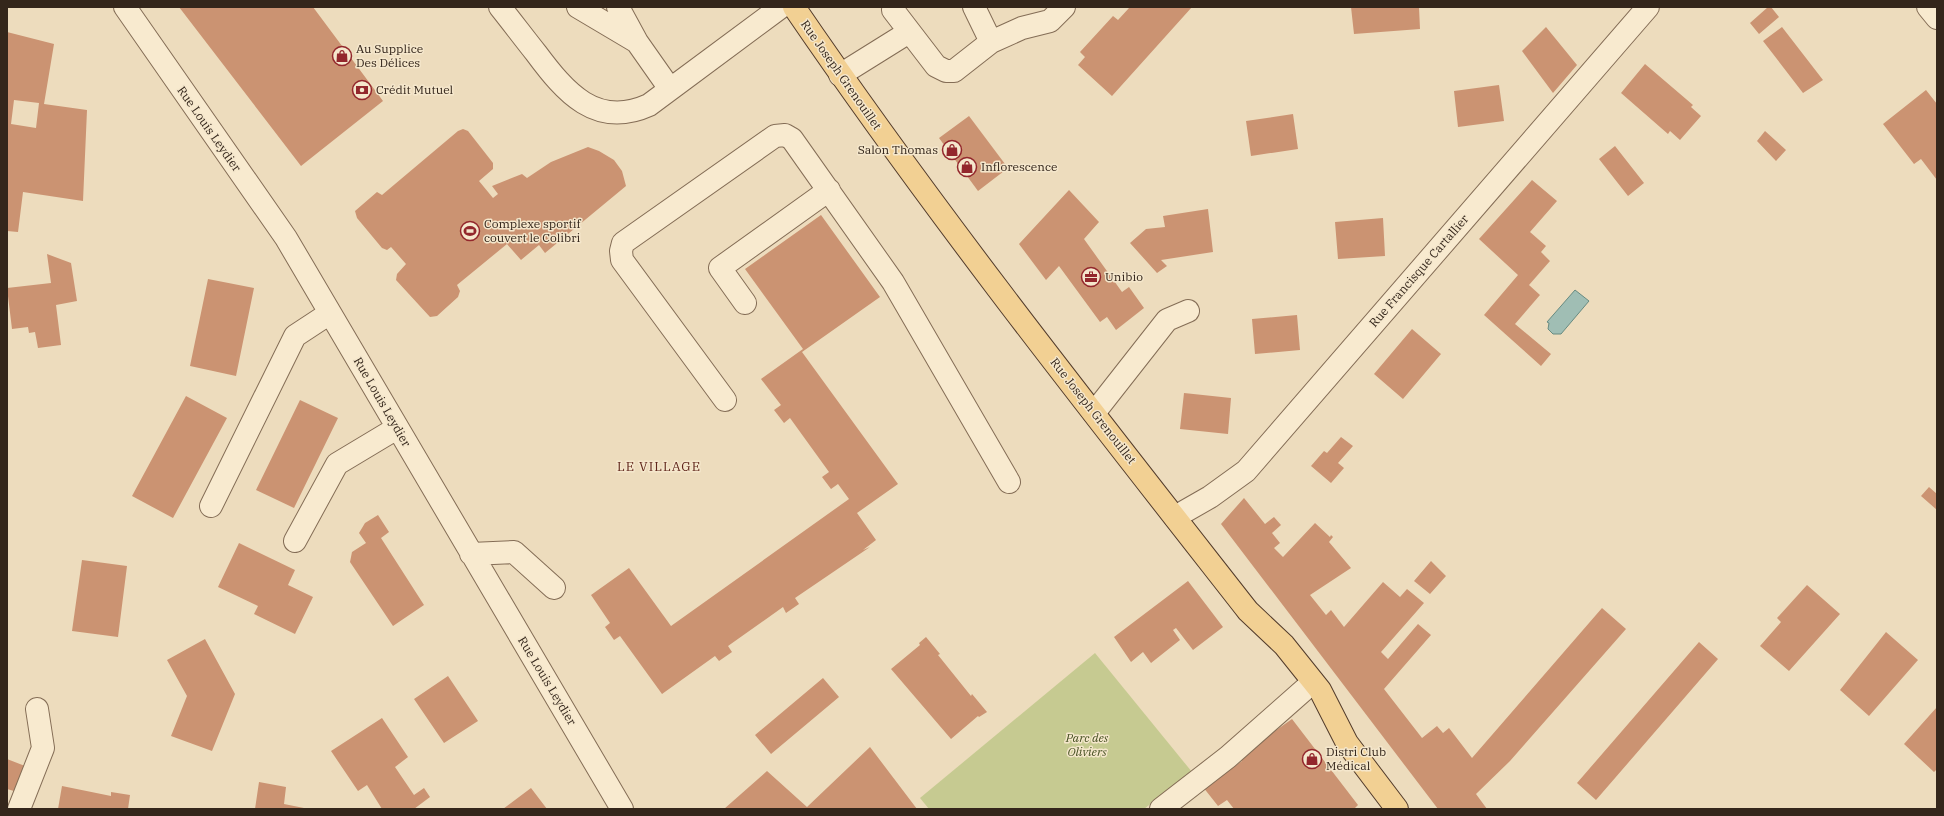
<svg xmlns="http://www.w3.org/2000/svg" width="1944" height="816" font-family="'IBM Plex Serif',serif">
<rect width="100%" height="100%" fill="#eddcbd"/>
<path fill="#c6ca91" d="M1095,653l97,119 -48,37h-215l-9,-11z"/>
<path fill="#a0beb4" stroke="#688b81" d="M1575,290l14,11 -28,33h-8l-5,-5 1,-6 -2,-1z"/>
<path fill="#cb9372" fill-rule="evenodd" d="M179,7h134l70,94 -82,65z
M1127,7h65l-80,89 -34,-31 7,-8 -5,-5 33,-36 5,4 11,-12z
M1351,7h68l1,22 -66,5z
M1768,7h3l8,10 -20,17 -9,-11z
M1546,27l31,38 -24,28 -31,-42z
M1782,27l41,53 -20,13 -40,-52z
M7,32l47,12 -10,60 43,6 -4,91 -60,-9 -5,40 -11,-1zM14,100l25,3 -3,25 -25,-4z
M1645,64l48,41 -2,2 10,9 -21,24 -10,-9 -2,3 -47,-41z
M1499,85l5,36 -46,6 -4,-36z
M1926,90l11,14v76l-16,-21 -7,5 -31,-40z
M1293,114l5,35 -47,7 -5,-35z
M969,116l39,52 -30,23 -39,-53z
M463,129l5,2 25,32v6l-14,12 14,17 5,-4 -6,-8 30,-12 5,4 24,-16 37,-15 11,4 15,9 8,11 4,15 -81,67 -6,-8 -18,15 -14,-16 -50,41 3,6 -2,6 -21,19 -7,1 -34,-37 1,-6 9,-10 -15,-17 -4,3 -5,-2 -25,-30 -2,-7 22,-19 5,3 76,-64z
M1765,131l21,19 -10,11 -19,-20z
M1615,146l29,37 -16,13 -29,-37z
M1532,180l25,21 -27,31 16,14 -5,6 9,9 -21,24 11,10 -25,29 36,30 -10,12 -57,-51 34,-40 -39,-36z
M1069,190l30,32 -15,17 38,53 7,-5 15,21 -28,22 -9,-13 -7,5 -41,-56 -13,14 -27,-36z
M1208,209l5,43 -52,8 6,6 -10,7 -27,-30 16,-14 19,-2 -2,-11z
M821,215l59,82 -78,55 96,132 -41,29 19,27 -13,10 7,-3 -75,51 4,6 -13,9 -3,-6 -55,39 4,6 -13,9 -4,-5 -53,38 -42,-58 -6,4 -9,-13 5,-4 -19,-28 38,-27 42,58 178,-127 -11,-15 -7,5 -9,-12 7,-5 -39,-54 -6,5 -10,-13 7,-5 -20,-26 42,-30 -58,-80z
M1383,218l2,38 -47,3 -3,-37z
M47,254l24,9 6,38 -21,4 5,40 -23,3 -3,-16 -6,1 -1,-6 -16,2 -5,-41 44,-5z
M208,279l46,9 -18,88 -46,-10z
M1297,315l3,35 -45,4 -3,-35z
M1412,329l29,25 -38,45 -29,-25z
M1184,393l47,5 -3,36 -48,-5z
M186,396l41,22 -54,100 -41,-22z
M300,400l38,18 -44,90 -38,-18z
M1341,437l12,9 -15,17 6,5 -13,15 -20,-17 13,-15 3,2z
M1929,487l8,7v16l-16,-14z
M1244,498l21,26 9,-7 7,8 -9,8 8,10 -6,5 9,9 32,-34 15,14 1,-2 2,2 -4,5 22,26 -41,27 16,20 5,-5 13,17 39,-45 17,15 7,-8 17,14 -43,49 7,7 30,-35 13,11 -47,54 38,49 15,-12 6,7 6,-5 23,30 130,-150 24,21 -116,132 -34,33 11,15h-49l-217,-285z
M378,515l11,17 -8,6 43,67 -31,21 -43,-64 2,-10 14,-9 -7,-10 6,-10z
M239,543l56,27 -7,15 25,12 -18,37 -41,-20 4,-8 -40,-19z
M82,560l45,6 -9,71 -46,-6z
M1431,561l15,15 -16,18 -16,-13z
M1188,581l35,46 -30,23 -17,-22 -3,2 7,10 -29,23 -8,-11 -12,10 -17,-25z
M1807,585l33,29 -51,57 -29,-25 21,-24 -4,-4z
M1886,632l32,28 -49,56 -29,-26z
M926,637l14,17 -2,1 33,41 1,-2 15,18 -8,5 -1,-1 -27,23 -60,-70 29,-24 -1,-2z
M205,639l30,55 -23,57 -41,-15 16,-40 -20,-36z
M1699,642l19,17 -122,141 -19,-17z
M448,676l30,45 -34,22 -30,-44z
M823,678l16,19 -68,57 -16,-19z
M1937,707v62l-3,3 -30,-28z
M382,718l26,39 -13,10 19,28 10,-7 6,9 -16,12h-32l-15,-24 -9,6 -27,-40z
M1292,719l66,86 -4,4h-120l-7,-9 -9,6 -15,-19 26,-21 2,3 11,-8 -4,-4z
M870,747l47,62h-193l43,-38 40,36z
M7,759l18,7 -11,25 -7,-2z
M259,782l27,5 -2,17 25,5h-54z
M62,786l49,10v-4l19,3 -2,14h-70z
M531,788l16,21h-44z"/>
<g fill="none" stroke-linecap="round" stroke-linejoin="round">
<defs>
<path id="minor" d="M125,7l161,231 336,571
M500,7c12,15 24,31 36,46 29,39 60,76 113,52l132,-98
M578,7l59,35 33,47
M618,7l19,35
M974,7l17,35
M1928,7l9,11
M893,10l43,56 10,5h8l37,-29 31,-14 28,-7 14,-14
M840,75l69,-43
M745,303l-25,-35 109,-78
M725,400l-103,-140 -1,-9 2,-8 152,-107 10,-1 7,4 101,143 116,200
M1094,413l73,-93 21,-9
M211,506l84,-170 35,-23
M1175,517l35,-20 36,-26 402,-464
M295,541l42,-77 60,-36
M471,554l43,-2 40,36
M19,809l24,-61 -6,-39
M1161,809l67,-52 85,-75"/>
<path id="major" d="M794,7c142,208 299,406 454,604l36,34 36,45 27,53 50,66"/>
</defs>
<use href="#minor" stroke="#846d56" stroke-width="24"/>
<use href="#major" stroke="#523b2b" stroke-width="24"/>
<use href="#minor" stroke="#f8eacf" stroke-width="22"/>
<use href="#major" stroke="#f2d093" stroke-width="22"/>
</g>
<defs>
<symbol id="shop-ring" viewBox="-11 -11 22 22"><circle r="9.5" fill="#f5e7cc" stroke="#93272c" stroke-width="1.5"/><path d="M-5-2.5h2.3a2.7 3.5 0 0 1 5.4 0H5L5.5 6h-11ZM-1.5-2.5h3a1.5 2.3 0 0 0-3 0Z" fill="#93272c"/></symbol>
<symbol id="bank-ring" viewBox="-11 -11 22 22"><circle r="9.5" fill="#f5e7cc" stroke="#93272c" stroke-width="1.5"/><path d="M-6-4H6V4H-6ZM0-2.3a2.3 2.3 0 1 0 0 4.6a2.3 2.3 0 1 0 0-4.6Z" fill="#93272c"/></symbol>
<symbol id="stadium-ring" viewBox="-11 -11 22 22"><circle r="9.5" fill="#f5e7cc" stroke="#93272c" stroke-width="1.5"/><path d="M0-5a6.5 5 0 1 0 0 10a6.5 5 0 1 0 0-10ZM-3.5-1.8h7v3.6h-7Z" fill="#93272c"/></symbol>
<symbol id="office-ring" viewBox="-11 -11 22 22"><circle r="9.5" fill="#f5e7cc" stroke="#93272c" stroke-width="1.5"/><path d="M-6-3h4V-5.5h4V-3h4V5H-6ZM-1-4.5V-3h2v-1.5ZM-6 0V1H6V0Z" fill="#93272c"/></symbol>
</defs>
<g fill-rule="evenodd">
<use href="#shop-ring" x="331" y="45" width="22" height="22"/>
<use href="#bank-ring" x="351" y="79" width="22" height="22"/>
<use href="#shop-ring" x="941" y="139" width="22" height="22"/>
<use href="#shop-ring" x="956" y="156" width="22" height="22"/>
<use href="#stadium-ring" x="459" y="220" width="22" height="22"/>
<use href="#office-ring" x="1080" y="266" width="22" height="22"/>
<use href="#shop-ring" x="1301" y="748" width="22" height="22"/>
</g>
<g text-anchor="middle" stroke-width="3" stroke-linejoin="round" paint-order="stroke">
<g font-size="12" fill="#34261b" stroke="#f5e7cc" text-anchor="start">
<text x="356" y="53">Au Supplice<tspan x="356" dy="14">Des Délices</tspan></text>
<text x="376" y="94">Crédit Mutuel</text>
<text x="938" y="154" text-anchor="end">Salon Thomas</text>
<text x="981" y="171">Inflorescence</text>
<text x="484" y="228">Complexe sportif<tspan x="484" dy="14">couvert le Colibri</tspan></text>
<text x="1105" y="281">Unibio</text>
<text x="1326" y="756">Distri Club<tspan x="1326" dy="14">Médical</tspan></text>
</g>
<g font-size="12" fill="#34261b" stroke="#f5e7cc">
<text transform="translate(841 75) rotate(55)" y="4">Rue Joseph Grenouillet</text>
<text transform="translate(209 129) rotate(55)" y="4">Rue Louis Leydier</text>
<text transform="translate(1419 271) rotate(-49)" y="4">Rue Francisque Cartallier</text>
<text transform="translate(382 402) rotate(60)" y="4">Rue Louis Leydier</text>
<text transform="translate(1093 411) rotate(52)" y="4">Rue Joseph Grenouillet</text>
<text transform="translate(547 681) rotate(59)" y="4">Rue Louis Leydier</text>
</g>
<g font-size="12" font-style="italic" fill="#465022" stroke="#f5e7cc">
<text x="1087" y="742">Parc des<tspan x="1087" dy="14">Oliviers</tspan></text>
</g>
<g font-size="13" letter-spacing="1" fill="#60261b" stroke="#f5e7cc">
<text x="659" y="471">LE VILLAGE</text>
</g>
</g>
<rect width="1944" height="816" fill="none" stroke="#34261b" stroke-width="16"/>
</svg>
